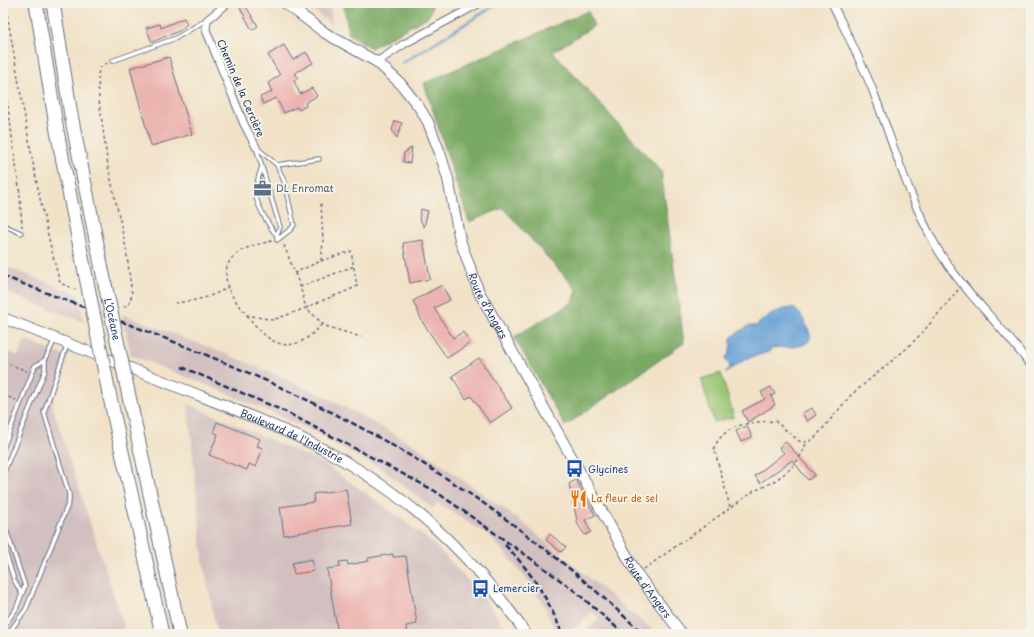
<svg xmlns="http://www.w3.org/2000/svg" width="1034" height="637" font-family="'Playpen Sans',sans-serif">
<rect width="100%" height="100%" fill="#f7f3e8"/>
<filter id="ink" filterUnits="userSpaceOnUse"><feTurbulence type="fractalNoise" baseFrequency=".025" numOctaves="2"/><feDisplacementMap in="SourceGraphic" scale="8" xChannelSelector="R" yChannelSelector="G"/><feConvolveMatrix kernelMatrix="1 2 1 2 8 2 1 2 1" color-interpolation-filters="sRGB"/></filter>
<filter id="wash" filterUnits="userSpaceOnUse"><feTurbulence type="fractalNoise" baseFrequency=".012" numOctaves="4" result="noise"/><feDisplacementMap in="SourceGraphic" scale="16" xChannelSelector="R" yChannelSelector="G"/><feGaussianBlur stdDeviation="0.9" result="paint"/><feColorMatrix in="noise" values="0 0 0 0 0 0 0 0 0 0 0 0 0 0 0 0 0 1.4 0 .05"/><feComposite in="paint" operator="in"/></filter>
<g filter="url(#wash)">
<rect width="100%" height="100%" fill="#f1e2c7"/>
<path fill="#d2bfbf" d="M305,3h24l4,23z
M3,266l75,28 6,28 -81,-31z
M122,314l127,49 81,36 86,47 102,73 139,115h-74l16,-16 -8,-6 -20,20v2h-14l-13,-29 -18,-27 -35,-41 -53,-34 -5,5 -54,-41 -71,-38 -81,-36 -96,-38z
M25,340l42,17 -15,48 72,222 -8,7h-113v-284l15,6z
M188,404l131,57 64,44 48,37 20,20 36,40 22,32h-292l-14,-74z"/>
<path fill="#98c371" stroke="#5a7968" d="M721,373l13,44 -20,5 -13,-43z"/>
<path fill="#7aa963" stroke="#4a6c60" d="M343,3h90l-4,13 -58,32 -22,-14z
M588,11l6,15 -41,26 108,119 23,172 -119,83 -51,-89 59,-35 4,-12 -74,-82 -34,14 -45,-139z"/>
<path fill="#66a0d5" stroke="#40689a" d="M793,308c6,3 10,10 13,17 17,27 -22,21 -35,23l-2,4 -23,7 -21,14 5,-7 -5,-7 5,-7 1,-14 2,-2 15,-10h8c9,-9 24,-18 37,-18z"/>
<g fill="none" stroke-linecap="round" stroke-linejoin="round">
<path stroke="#66a0d5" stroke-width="2.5" d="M402,63l97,-60"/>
</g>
<g id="blocks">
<path fill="#ecb4b0" d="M245,5l13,21 -6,4 -12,-22z
M184,18l3,6 -8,7 -27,11 -6,-14 14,-4 1,4z
M284,45l9,15 13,-8 7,11 -18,10 3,5 -4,3 6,13 12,-6 5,8 -12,7 1,3 -7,4 -2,-3 -13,6 -8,-15 -13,6 -3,-7 12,-5 -4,-9 12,-8 -12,-20z
M169,57l23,77 -41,12 -21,-78z
M395,121l7,2 -5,15 -5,-8z
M412,147l-2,16 -7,-1 1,-9z
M421,209l7,2 -4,16 -5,-9z
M423,240l7,39 -20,4 -7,-40z
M442,285l8,15 -16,8 19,30 10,-6 7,11 -23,15 -24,-35 -10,-22z
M479,358l33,50 -22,15 -19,-27 -5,3 -14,-23z
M771,387l4,7 -4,2 4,9 -27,17 -6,-11 23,-12 -4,-7z
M812,408l4,7 -9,6 -5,-8z
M217,422l43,17 -3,7 6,2 -7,19 -7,-3 -2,6 -38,-15 9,-21 -5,-2z
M747,426l5,11 -11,5 -5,-11z
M786,442l29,33 -7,5 -16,-20 -32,23 -5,-7 29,-23 -5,-6z
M576,480l19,35 -10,5 6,12 -6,3 -7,-10 -9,-41z
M346,489l6,35 -68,11 -4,-28 34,-5 -1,-8z
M550,534l16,13 -5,5 -15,-12z
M393,554v3l13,-1 11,68 -11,2 1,7 -7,1h-62l-11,-65 13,-2 -1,-5 8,-1 1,4 21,-4 -1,-3z
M312,559l2,12 -20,3 -2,-11z"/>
</g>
</g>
<g filter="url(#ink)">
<use href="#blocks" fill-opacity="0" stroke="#666e83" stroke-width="1"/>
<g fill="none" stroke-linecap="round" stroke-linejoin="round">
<defs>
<path id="lane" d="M112,61l64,-23 30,-18
M256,147l21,18 7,16 10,44 -3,4 -14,11v-5l3,-8z
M277,165l42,-6
M261,169c-2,8 -7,19 -5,28 2,9 14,32 21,38
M3,225l18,8
M3,448l32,-82 10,-6
M3,474l42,-103v-11l10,-21
M3,521l22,65 -9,23 -13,18
M3,545l11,35 8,14
M8,634l18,-25 43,-107v-8l-25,-82 23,-67"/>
<path id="street" d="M228,3l-21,17 -1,10 38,94 12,23
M832,3c14,29 29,58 41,88 20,52 36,108 64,157 26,44 65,77 94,118
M377,62l27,-18 76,-41"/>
<g id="secondary">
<path id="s1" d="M285,3l40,30 52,29 23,21 19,24 9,15 12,31 8,26 12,61 19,52 158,282 45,60"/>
<path id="s2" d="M3,318c58,23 117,46 175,69 45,18 91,35 135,57 87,44 159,109 213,190"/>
</g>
<path id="highway" d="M36,3l21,128 29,146
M53,3l18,112 34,169
M109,393l53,241
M130,401l50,233"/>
</defs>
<use href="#lane" stroke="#666e83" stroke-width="5.5"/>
<use href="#street" stroke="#666e83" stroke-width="9"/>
<use href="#secondary" stroke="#666e83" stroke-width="12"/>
<use href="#highway" stroke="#666e83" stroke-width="15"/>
<path stroke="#666e83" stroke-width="1.5" stroke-dasharray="3 3" stroke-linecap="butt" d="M5,3c17,94 30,188 55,280l17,7
M107,63l-7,5 -2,6 1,26 9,66 18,82 6,47 -4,11 -6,1
M3,70l17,125 2,32
M272,241c-25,5 -54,13 -44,46 3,10 13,20 19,28l26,5 33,-12 -6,-22 -17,-43
M321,261l30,-10 6,35c-17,9 -34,13 -51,22l19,18 36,11
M294,273l27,-12 2,-19 -2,-39
M300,287l54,-21
M175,303c19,-2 36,-5 53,-16
M247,315c24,33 46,42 75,9
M3,362l24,9
M3,395l13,5
M730,507l-16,-59c11,-25 37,-26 61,-27l24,20 8,1 7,-3 37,-44 55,-46 17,-17 35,-42
M644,569l110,-78c22,-9 45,-24 52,-48"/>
<use href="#lane" stroke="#fff" stroke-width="3.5"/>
<use href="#street" stroke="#fff" stroke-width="7"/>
<use href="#secondary" stroke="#fff" stroke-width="10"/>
<use href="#highway" stroke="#fff" stroke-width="13"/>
<path stroke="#1b2f5e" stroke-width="2.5" stroke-dasharray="6 3" stroke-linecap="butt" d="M3,276c109,43 221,81 326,135 115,58 221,134 314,223
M182,367l104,45 149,79 109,77 32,24 48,42
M505,545c25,25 45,56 57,89"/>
<defs>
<g id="highway-bridge">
<path d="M86,277l23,116"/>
<path id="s3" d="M105,284l25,117"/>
</g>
</defs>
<use href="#highway-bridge" stroke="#666e83" stroke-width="15" stroke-linecap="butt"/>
<use href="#highway-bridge" stroke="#fff" stroke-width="13"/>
</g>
</g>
<defs>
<symbol id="office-bare" viewBox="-9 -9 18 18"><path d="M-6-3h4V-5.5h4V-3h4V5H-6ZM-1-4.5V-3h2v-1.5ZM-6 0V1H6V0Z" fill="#5c6f8a" stroke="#f7f3e8" stroke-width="2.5" paint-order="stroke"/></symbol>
<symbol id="bus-bare" viewBox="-9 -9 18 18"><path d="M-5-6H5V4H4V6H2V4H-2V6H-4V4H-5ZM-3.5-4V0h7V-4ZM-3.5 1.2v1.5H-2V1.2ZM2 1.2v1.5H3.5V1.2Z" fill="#1a4fb4" stroke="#f7f3e8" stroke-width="2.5" paint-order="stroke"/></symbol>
<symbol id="restaurant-bare" viewBox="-9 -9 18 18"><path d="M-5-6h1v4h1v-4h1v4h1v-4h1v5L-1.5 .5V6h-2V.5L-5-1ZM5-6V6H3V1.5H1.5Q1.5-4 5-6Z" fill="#e8710a" stroke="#f7f3e8" stroke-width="2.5" paint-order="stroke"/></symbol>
</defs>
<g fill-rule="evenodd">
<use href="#office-bare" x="250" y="176" width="25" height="25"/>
<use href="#bus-bare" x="562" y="456" width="25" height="25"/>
<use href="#restaurant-bare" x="566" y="486" width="25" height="25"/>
<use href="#bus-bare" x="468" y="576" width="25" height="25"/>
</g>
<g text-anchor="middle" stroke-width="4" stroke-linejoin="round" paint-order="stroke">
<g font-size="10" fill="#1b2f5e" stroke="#f7f3e8">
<text transform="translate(241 88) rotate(67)" y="4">Chemin de la Cerclère</text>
<text dy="4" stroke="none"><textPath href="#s1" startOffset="383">Route d'Angers</textPath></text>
<text dy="4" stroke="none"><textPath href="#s3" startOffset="36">L’Océane</textPath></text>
<text dy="4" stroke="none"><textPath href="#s2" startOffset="312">Boulevard de l'Industrie</textPath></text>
<text dy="4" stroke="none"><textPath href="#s1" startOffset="707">Route d'Angers</textPath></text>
</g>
<g font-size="10" fill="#4e5e75" stroke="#f7f3e8" text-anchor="start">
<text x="276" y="192">DL Enromat</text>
</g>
<g font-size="10" fill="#164399" stroke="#f7f3e8" text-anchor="start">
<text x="588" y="473">Glycines</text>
<text x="493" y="592">Lemercier</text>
</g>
<g font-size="10" fill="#c56008" stroke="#f7f3e8" text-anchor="start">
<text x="591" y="502">La fleur de sel</text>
</g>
</g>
<rect width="1034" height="637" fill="none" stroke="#f7f3e8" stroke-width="16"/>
</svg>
